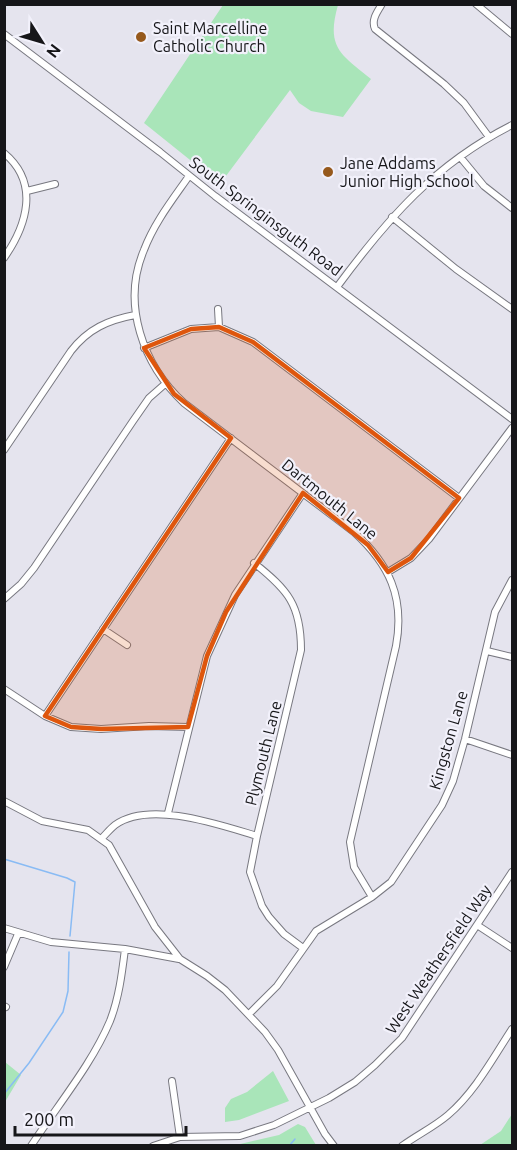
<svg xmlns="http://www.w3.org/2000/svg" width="517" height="1150" font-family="Ubuntu,sans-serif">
<rect width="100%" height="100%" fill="#e5e4ee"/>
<path fill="#a9e5b9" d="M223,5h115c-12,42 2,49 33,74l-28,38 -32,-6 -12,-8 -9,-13 -70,94 -76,-61z
M5,1062l16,13 -16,27z
M273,1071l16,30 -50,19 -14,2v-14l6,-9 16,-7z
M512,1114v31h-32l21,-14z
M298,1124l7,3 11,18h-80l43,-10z"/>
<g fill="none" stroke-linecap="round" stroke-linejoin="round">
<path stroke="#89bbf4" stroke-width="1.5" d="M4,859l63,19 8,4 -5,54
M4,1094l25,-31 34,-51 5,-21 1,-39
M289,1146l6,-7"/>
<defs>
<path id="minor" d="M382,4c-5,8 -11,16 -7,25l69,55 20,19 25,34
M476,4l36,30
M4,34l156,118 55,44 297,223
M4,153c36,30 23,72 0,105
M461,158l23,28 28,22
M189,176c-16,23 -35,47 -45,74 -23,54 -1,115 40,153l170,129c35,32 51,65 42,114l-46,196 4,25 18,30
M27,191l28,-7
M392,217l64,52 56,40
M337,287c51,-69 98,-123 175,-162
M218,309l1,18
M144,348l47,-19 28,-2 34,15 206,156
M4,450l67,-99c17,-22 37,-31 64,-36
M254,563c34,27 47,42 47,87l-44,186 -7,36 12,34 7,11 15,17 19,14
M388,572l23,-14 18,-19 83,-111
M4,599l17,-15 13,-16 99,-147 16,-23 16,-14
M103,629l24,16
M487,651l25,6
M4,689l41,27 26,11 30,2 48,-3 39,1
M45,716l186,-278
M465,739l47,16
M4,801l38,20 46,9 21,15 46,82 25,32 27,17 18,14 40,42 13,18 47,84 9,12
M168,813l39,-157 28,-61 68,-102
M102,838c4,-4 9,-10 13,-13 35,-25 105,0 142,11
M477,925l35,23
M4,928l47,14 74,7 54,10
M4,967l14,-33
M4,1006l2,1
M249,1014l28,-28 39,-55 56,-34 19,-15 51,-77 11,-24 12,-42 30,-127 17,-32
M172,1081l8,56
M31,1146c26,-40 61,-82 79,-125 9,-23 12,-48 15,-72
M153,1146l27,-9 60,-1 34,-11 55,-27 26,-16 20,-17 27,-27 110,-166
M402,1146c15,-11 32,-19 46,-31 27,-23 45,-57 64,-86"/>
</defs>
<use href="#minor" stroke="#787880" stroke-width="8"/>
<use href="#minor" stroke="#fff" stroke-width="6"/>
</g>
<path fill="#de560d" fill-opacity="0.2" stroke="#de560d" stroke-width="4.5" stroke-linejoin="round" d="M219,327l34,15 206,156 -48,60 -23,14 -20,-27 -65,-52 -77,119 -19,44 -19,71 -87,2 -30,-2 -26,-11 186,-278 -57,-44 -30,-46 47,-19z"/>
<g fill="#96591c" stroke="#f2f1fb" stroke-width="2">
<circle cx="141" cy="37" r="6"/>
<circle cx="328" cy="172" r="6"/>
</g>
<g text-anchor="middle" stroke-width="4.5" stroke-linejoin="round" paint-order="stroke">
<g font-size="16" fill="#161619" stroke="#f2f1fb" text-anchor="start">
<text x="153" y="34">Saint Marcelline<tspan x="153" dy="18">Catholic Church</tspan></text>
<text x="340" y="169">Jane Addams<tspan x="340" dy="18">Junior High School</tspan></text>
</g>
<g font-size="16" fill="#161619" stroke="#f2f1fb">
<text transform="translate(266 216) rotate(37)" y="6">South Springinsguth Road</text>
<text transform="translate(330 499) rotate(39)" y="6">Dartmouth Lane</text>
<text transform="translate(448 740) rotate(-74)" y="6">Kingston Lane</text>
<text transform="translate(263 753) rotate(-76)" y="6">Plymouth Lane</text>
<text transform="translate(438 959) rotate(-56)" y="6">West Weathersfield Way</text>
</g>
</g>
<rect width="517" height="1150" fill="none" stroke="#161619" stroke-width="12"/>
<g transform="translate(42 42) rotate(127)" stroke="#f2f1fb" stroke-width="4.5" paint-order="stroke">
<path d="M0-4.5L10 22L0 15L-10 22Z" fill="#161619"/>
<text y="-9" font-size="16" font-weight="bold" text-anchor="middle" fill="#161619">N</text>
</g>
<path d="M15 1126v9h171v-9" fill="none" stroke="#161619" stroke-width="3"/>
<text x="24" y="1126" font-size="18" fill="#161619" stroke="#f2f1fb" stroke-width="4.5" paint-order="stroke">200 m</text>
</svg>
